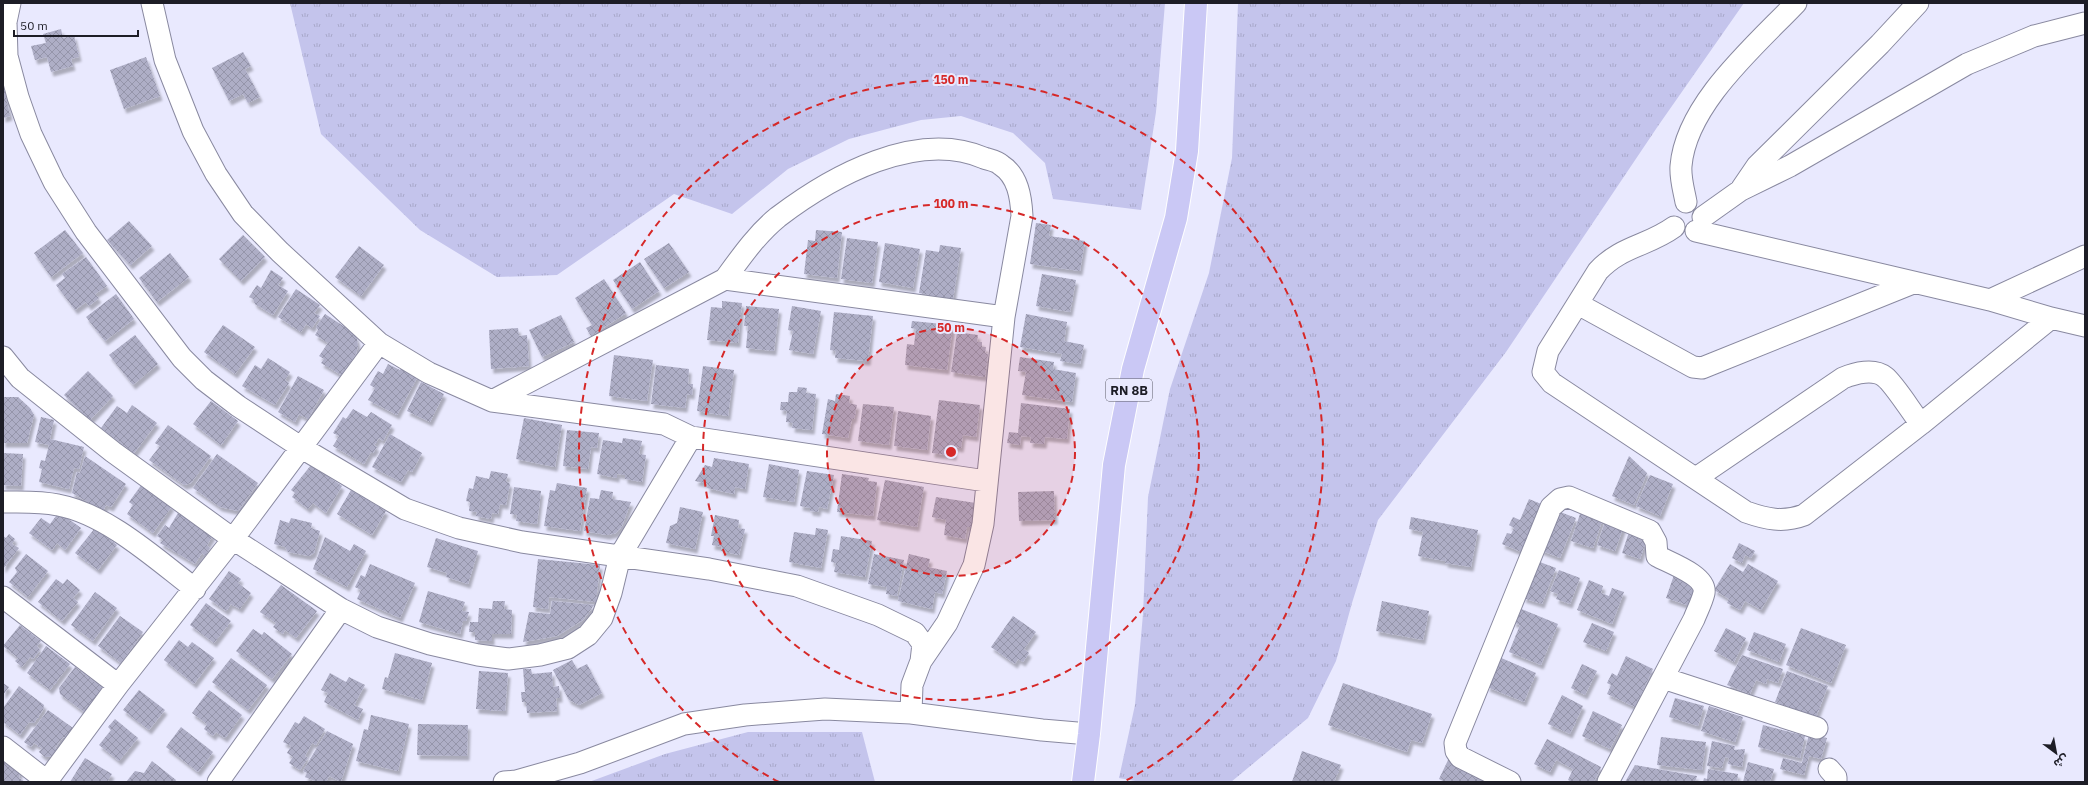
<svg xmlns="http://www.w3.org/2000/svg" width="2088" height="785" font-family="'IBM Plex Sans','Noto Sans Arabic',sans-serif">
<defs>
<pattern id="grass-tufts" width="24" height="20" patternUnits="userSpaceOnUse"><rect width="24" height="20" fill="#c4c4ec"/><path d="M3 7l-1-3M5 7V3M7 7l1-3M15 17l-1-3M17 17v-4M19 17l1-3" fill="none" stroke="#a8a8ca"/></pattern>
<pattern id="building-cross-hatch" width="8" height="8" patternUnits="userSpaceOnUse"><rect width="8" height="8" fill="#aeaec6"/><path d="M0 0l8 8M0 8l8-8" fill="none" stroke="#9595aa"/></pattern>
<filter id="shadow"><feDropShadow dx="2.5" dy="4.5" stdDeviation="1" flood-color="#0004"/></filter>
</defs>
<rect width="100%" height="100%" fill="#e9e9fe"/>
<path fill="url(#grass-tufts)" d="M290,3h875l-9,109 -15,98 -88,-11 -8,-36 -32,-30 -52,-17 -40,4 -72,19 -61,30 -56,45 -58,-20 -117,81 -60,2 -77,-47 -99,-96z
M1238,3h506l-86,123 -152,226 -128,168 -26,83 -16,58 -28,57 -77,64h-90l-22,-4 16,-73 8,-91 5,-117 22,-108 39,-116 23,-115z
M748,732h114l13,50h-286l76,-28z"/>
<path fill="url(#building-cross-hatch)" filter="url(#shadow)" d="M61,29l2,9 11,-3 5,22 -8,2 2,7 -22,6 -4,-15 -12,3 -4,-14 15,-3 -3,-9z
M243,52l8,14 -6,3 15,28 -12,6 -5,-9 -14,7 -17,-33z
M146,57l14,39 -36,13 -14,-39z
M4,87l6,29 -7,2v-30z
M129,221l23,25 -22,19 -23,-25z
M1036,223l15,2 -2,11 36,5 -5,30 -50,-7z
M65,230l18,23 -32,24 -17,-24z
M816,230l26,2 -5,46 -33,-4 4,-34 7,1z
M243,235l22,22 -24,24 -22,-22z
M847,238l31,4 -6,41 -31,-4z
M669,243l20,29 -25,16 -20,-29z
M885,243l35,6 -7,39 -34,-6z
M940,245l21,3 -8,51 -34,-6 7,-43 13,2z
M359,246l25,19 -23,31 -26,-19z
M170,253l19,24 -32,25 -18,-24z
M86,257l21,29 -12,8 4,4 -10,8 -3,-4 -11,8 -19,-25 9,-7 -3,-4z
M640,262l19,29 -27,18 -19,-29z
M271,270l12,8 -5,7 10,6 -15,24 -18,-11 -2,-5 -4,-2 8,-12 4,3z
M1042,274l34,6 -6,32 -34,-6z
M604,279l22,34 -35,23 -5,-8 6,-3 -17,-27z
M296,289l24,16 -6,8 6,3 -8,12 -6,-4 -5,8 -23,-15z
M116,294l18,25 -29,22 -19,-24z
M722,301l20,2 -4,40 -31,-3 4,-33 11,1z
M746,306l33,3 -5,42 -28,-3 2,-22h-4z
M792,306l29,5 -8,43 -24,-4 4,-19 -5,-1z
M834,312l39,4 -5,45 -33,-3 1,-7 -6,-1z
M325,314l29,19 3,6 1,7 -2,8 -15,21 -20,-12 3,-4 -5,-3 9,-13 -13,-8 3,-5 -2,-3z
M1026,314l41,8 -3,19 20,4 -4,19 -20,-3 2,-7 -42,-7z
M561,315l13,27 -32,15 -13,-27z
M912,321l41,4 -6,45 -42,-5 2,-21 7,1 2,-16 -5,-1z
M223,325l32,22 -20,27 -31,-22z
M518,328l1,8 8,-1 2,31 -38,3 -2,-39z
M957,332l21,3 -1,7h5v5h4l-1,6 3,1 -3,23 -34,-5z
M135,335l23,29 -25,21 -24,-30z
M614,355l39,5 -6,41 -38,-5z
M1020,357l34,5 -1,7 23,4 -4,29 -50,-7 4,-23 -8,-1z
M268,358l22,14 -5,8 4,3 -14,22 -33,-19 13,-21 6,4z
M388,364l12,6 2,-4 17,8 -22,41 -29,-15 7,-12 -5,-3 8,-14 5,3z
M656,365l33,4 -1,15h5l-1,11 -5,-1 -2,14 -34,-4z
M703,366l31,4 -6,46 -31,-5z
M88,371l25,25 -23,24 -26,-25z
M298,376l26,14 -16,29 -9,-5 -4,8 -17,-10z
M421,382l23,12 -14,28 -23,-11z
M798,387l9,1 -1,5 10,1 -4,36 -20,-2 1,-5 -7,-1 1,-11 -7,-1 1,-8h7l1,-10h8z
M836,394l14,2 -1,7 8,2 -3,14h-2l-4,19 -26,-4 6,-35 7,2z
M3,397h15l12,11 4,7 -7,28h-24z
M939,400l41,5 -4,32 -13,-2 -2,13 -6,-1 -1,9 -22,-3z
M211,401l27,20 -17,24 -28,-21z
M1021,403l49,6 -3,30 -22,-2 -1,7 -14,-1 1,-6 -10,-1 -1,9 -13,-2 2,-11 9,1z
M863,404l31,3 -5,38 -31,-4z
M132,405l25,18 -23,30 -33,-25 16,-22 10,7z
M353,409l14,8 4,-5 21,13 -9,16 -4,-3 -5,7 3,2 -4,6 -2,-1 -7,12 -31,-18 6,-10 -6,-3 10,-16 3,2z
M898,411l33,5 -4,34 -33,-4z
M41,417l13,3 -4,19 34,8 -5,22 -5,-1 -5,21 -30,-7 3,-13 -3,-1 2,-8 4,1 4,-16 -14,-3z
M524,418l38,7 -7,42 -39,-8z
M168,425l43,31 -20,27 -7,2 -35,-25 11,-14 -5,-3z
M567,430l32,3 -2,15 -6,-1 -3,22 -25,-3z
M390,434l32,19 -10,19 -4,-2 -7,12 -29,-15z
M623,438l19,3 -3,13 7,1 -4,27 -17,-3v-4l-8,-1v4l-20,-4 6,-34 19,3z
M3,453l20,1 -2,32 -18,-1z
M217,454l41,29 -20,28 -18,-4 -27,-19z
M85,456l41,28 -15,23 -5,-2 -3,6 -31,-18 5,-21 3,1z
M1629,456l18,17 -13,32 -22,-9z
M714,458l35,6 -4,25 -10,-2 -1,7 -27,-6 1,-4 -13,-3 10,-16 7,2z
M769,464l30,6 -5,32 -31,-5z
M311,465l31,21 -16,27 -13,-10 -5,6 -16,-12 3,-4 -4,-3z
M491,471l17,3 -2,7 4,3 -4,21 -6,-1 -2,10 -6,-1 -1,6 -15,-3 1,-4 -8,-1 1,-9 -4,-1 3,-13 4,1 3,-13 13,3z
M807,471l27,4 -7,34 -8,-2 -1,5 -8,-1v-3l-10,-2z
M842,474l27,4 -1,3 9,1 -4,34 -36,-4z
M1650,475l23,9 -13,32 -24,-10z
M885,480l39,7 -7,40 -40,-7z
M557,483l30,5 -7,43 -36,-5 6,-36 5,1z
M142,484l30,22 -19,27 -26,-19 6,-9 -4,-3z
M514,487l27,4 -4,33 -21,-3 1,-6 -7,-1z
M351,490l35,21 -14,24 -35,-21z
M601,490l12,2 -1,7 19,3 -9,24 -6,7 -9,2 -23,-4 6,-33 9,1z
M1054,491l1,29 -36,1 -1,-29z
M936,497l40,6 -4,24h-5l-2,12 -21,-4 2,-15 -14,-3z
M1529,499l17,7 -20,48 -24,-10 5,-11 4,1 3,-6 -5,-3 4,-8 7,3z
M680,507l23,5 -8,37 -29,-6 4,-17 7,-3z
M1582,508l22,7 -11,33 -22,-7z
M1555,510l21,8 -16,40 -20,-8z
M59,512l22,16 -16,22 -8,-7 -5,7 -23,-17 12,-15 9,6z
M178,513l35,22 -6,10 3,3 -5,8 -3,-3 -7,11 -35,-21 3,-3 -6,-4 8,-11 4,3z
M715,515l24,5 -1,8 7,1 -6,26 -18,-4 1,-4 -10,-2 2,-9h-3z
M1411,517l67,13 -7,37 -26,-4 2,-10 -2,8 -27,-5 5,-24 -14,-3z
M291,518l21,5 -1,5 9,3 -6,22 -5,3 -21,-4 -3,-5 -11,-3 6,-24 9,3z
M1606,519l18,7 -9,25 -18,-6z
M95,528l22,17 -19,25 -23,-17z
M816,528l12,2 -7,38 -32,-6 5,-30 21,3z
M1629,532l18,6 -7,21 -18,-6z
M9,534l6,5 -3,5 7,4 -16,21v-33l3,2z
M841,536l31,5 -7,36 -31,-5 2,-9 -5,-1 2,-13 6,1z
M325,537l25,14 4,-7 12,7 -19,36 -34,-18z
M436,538l42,13 -10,33 -22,-7 1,-4 -20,-6z
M1739,543l16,8 -4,7 -6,-3 -3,8 -10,-5z
M26,554l22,17 -20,26 -19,-15 8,-10 -2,-4z
M874,554l30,6 -7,36 -11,-2 1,-7 -19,-3z
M909,554l21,5 -2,8 19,4 -5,23 -7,-2 -3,17 -34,-8z
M538,559l62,6 -4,37 -47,-5 -1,12 -15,-2z
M1537,561l19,7 -14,36 -19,-6z
M370,564l45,19 -15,35 -43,-19 4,-9 -6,-3 6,-12 4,2z
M1730,564l13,8 5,-8 30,17 -17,29 -16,-9 -5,9 -13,-7 2,-4 -15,-9z
M1559,570l21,8 -10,26 -14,-5 2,-5 -8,-3z
M229,571l12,8 -3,4 13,10 -11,16 -9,-5 -5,7 -17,-12z
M1674,575l24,8 -8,23 -24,-8z
M56,579l7,5 4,-5 13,11 -7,8 5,4 -16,19 -24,-19z
M1589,580l14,6 -2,7 8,3 3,-8 12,4 -12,32 -35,-14z
M281,585l36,26 -21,27 -11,-8 -2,4 -10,-7 3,-4 -16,-11z
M428,591l37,11 -3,9 7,1 -3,9h-3l-3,13 -41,-12z
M95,592l22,16 -24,33 -22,-16z
M493,601h12l-1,8 8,1 -1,24h-19v7l-17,-1v-8h-6l1,-10h8l1,-14 13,1z
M552,601l42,4 -11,15 -26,16 -34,6 6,-30 21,2z
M1382,601l47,10 -6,29 -47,-9z
M206,603l25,18 -17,22 -24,-18z
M1519,608l39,16 -17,41 -32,-13 11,-27 -7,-3z
M120,616l23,16 -22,31 -23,-17z
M1013,616l23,16 -12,17 5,4 -6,9 -5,-3 -3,5 -24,-17z
M1592,623l22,9 -8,19 -23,-9z
M20,625l21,16 -4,5 3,4 -7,9 -3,-2 -8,10 -7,-6 3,-3 -15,-12z
M1726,628l20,10 -12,24 -20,-11z
M1801,628l45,17 -15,38 -45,-18z
M253,629l9,6 2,-3 28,22 -20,25 -36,-28z
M1754,632l32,12 -7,18 -32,-12z
M179,640l9,7 4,-5 22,16 -20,26 -30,-24z
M46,646l24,18 -20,26 -23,-17z
M395,653l37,10 -10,37 -40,-11 3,-12 3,1z
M1742,655l41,14 -5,14 -11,-4 -1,5 -10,-4 -6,14 -23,-9z
M1626,656l27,13 -18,38 -28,-13 4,-9 -4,-2 5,-10 5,3z
M1499,657l37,16 -12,29 -37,-15z
M231,658l36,27 -19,25 -36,-28z
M572,660l5,9 10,-5 15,29 -23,12 -10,-5 -16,-30z
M1582,664l15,7 -12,24 -14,-7z
M75,667l28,21 -15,27 -28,-21 -1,-6z
M523,669h8l1,5 20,-2 1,15 6,-1 1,12h-4l1,13 -30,2 -1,-11h-4l-1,-10h4z
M479,671l29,2 -3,38 -29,-2z
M1787,671l41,15 -12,31 -41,-15z
M330,673l16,9 3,-5 16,8 -11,20 9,4 -5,11 -34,-18 4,-9 -7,-3z
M3,683l6,4 -6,8z
M1343,683l89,31 -10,29 -11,-3 -4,12 -79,-27z
M19,686l25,19 -1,5 -9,13 -5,-1 -9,13 -17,-13v-14z
M139,690l26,20 -16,20 -26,-20z
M209,690l33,25 -17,23 -9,-6 -3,4 -9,-7 3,-5 -15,-11z
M1562,695l21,11 -13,28 -22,-10z
M1675,698l29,8 -6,20 -29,-9z
M1709,706l34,11 -8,25 -34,-11z
M48,710l25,18 -7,10 -3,-1 -8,11 3,2 -4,6 -9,1 -6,-5 3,-4 -8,-5 -3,4 -7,-5z
M1593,711l29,14 -12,24 -28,-13z
M371,715l38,9 -11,47 -42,-10 8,-32 4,1z
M304,716l21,13 -9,16 -4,-2 -7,13 3,2 -8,12 -11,-7 4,-6 -6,-4 4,-7 -8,-4 12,-20 4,2z
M115,719l23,19 -19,23 -20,-16 12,-15 -3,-3z
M418,724l50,1 -1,31 -50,-1z
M1763,725l42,11 -5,22 -42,-11z
M181,727l32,25 -15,20 -32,-25z
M327,731l26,13 -12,38 -12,-6 -3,6h-9l-12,-5 2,-4 -4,-2z
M1809,734l18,4 -6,21 -12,-3 -5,19 -24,-6 3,-11 19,5z
M1661,737l45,5 -4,28 -45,-5z
M1547,739l54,28 -7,15h-22l-4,-2 5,-11 -17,-9 -6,12 -16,-8z
M1712,741l23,5 -1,4 11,-1 -3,18 -14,-3 1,-6 -4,-1 -3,11 -15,-2z
M1302,751l39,14 -7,17h-42z
M3,758l17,13 -1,7 6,4h-22z
M85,758l27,16 -5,8h-37z
M1449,758l41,24h-45l-6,-3z
M152,761l24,19 -1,2h-49l9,-11 9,2z
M1748,762l26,7 -4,13h-27z
M1635,765l62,11 -2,6h-70z
M1708,769l30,5 -1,8h-34l1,-4 3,1z"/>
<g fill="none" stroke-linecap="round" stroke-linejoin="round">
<defs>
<path id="minor" d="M10,3l-4,19 1,34 11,41 13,37 23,48 32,50 96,126 22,22 34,26 64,42 103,61 54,19 63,14 187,27 88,17 81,29 37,18 8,11 -2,17 -9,24 -1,28
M152,3l13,57 28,71 23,43 27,40 37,38 99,91 50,30 63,28 172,23 27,13 295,44
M1742,188l15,-22 123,-122 38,-41
M1686,202c-2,-11 -6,-24 -5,-36 5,-62 75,-121 115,-163
M1703,217l38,-27 49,-24 177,-102 67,-28 51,-13
M1674,227c-26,19 -53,19 -76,44l-50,80 -5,21 9,11 194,129c20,7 37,11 58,3l117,-91 130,-106 -61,-18 -294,-69
M725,279c16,-22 32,-45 53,-62 54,-41 139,-88 206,-59 6,2 13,3 17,7 17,11 20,32 21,51l-18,101 -21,207 -9,41 -27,58 -26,38
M1990,300l95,-44
M1578,304l115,63 9,1 211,-85
M2051,318l34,8
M3,357l17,21 93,74 120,87 108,70 36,18 53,17 48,11 30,4 32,-4 28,-7 20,-13 14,-17 9,-25 9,-37 71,-119
M492,401l233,-122 279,38
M1696,478l147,-100c12,-5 31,-10 42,-1 10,8 27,36 36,47
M3,502c18,0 37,-1 55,3 49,9 98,54 137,84
M3,597l115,88
M1663,678l154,50
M3,747l45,35
M1829,769l7,8v5
M47,781l71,-96 115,-146 146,-196
M218,782l123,-173
M504,782l12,-1 64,-18 104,-39 61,-9 80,-6 86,4 131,17 47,4
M1510,782l-50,-25 -4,-6 -1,-8 96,-236 9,-8 9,-2 81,34 6,11 1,14c13,7 50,20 47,37 -2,9 -7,18 -10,26l-86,163"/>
<path id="major" d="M1083,782l6,-48 25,-269 19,-96 43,-151 11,-67 9,-148"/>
</defs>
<use href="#minor" stroke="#8989a0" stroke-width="23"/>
<use href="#major" stroke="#fff" stroke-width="24"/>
<use href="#minor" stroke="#fff" stroke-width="21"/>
<use href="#major" stroke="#cac8f5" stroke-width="22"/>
</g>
<circle cx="951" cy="452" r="124" fill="#d62828" fill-opacity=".12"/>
<g fill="none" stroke="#d62828" stroke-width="2" stroke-dasharray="7 5">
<circle cx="951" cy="452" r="124"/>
<circle cx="951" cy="452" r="248"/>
<path d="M779 782A372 372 0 1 1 1123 782"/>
</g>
<g text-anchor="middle" stroke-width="4" stroke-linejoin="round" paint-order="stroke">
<rect fill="#e9e9fe" stroke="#5a5a67" stroke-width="1" x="1106" y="379" width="46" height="22" rx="3"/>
<g font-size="13" font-weight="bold" fill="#1d1d26">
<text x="1129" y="395">RN 8B</text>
</g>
</g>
<circle cx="951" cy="452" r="6" fill="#d62828" stroke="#e9e9fe" stroke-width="2"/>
<g font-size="12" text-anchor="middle" font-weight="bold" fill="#d62828" stroke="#e9e9fe" stroke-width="4" stroke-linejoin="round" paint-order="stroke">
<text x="951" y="84">150 m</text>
<text x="951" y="208">100 m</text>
<text x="951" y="332">50 m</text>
</g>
<rect width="2088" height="785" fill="none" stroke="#1d1d26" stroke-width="8"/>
<g transform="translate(2056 753) rotate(148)" stroke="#e9e9fe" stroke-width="3" paint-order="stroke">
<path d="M0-3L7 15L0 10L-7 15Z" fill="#1d1d26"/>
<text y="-6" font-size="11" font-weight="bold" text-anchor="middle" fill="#1d1d26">ش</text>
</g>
<path d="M14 30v6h124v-6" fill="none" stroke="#1d1d26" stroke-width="2"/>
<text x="20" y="30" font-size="12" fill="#1d1d26" stroke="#e9e9fe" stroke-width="3" paint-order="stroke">50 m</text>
</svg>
